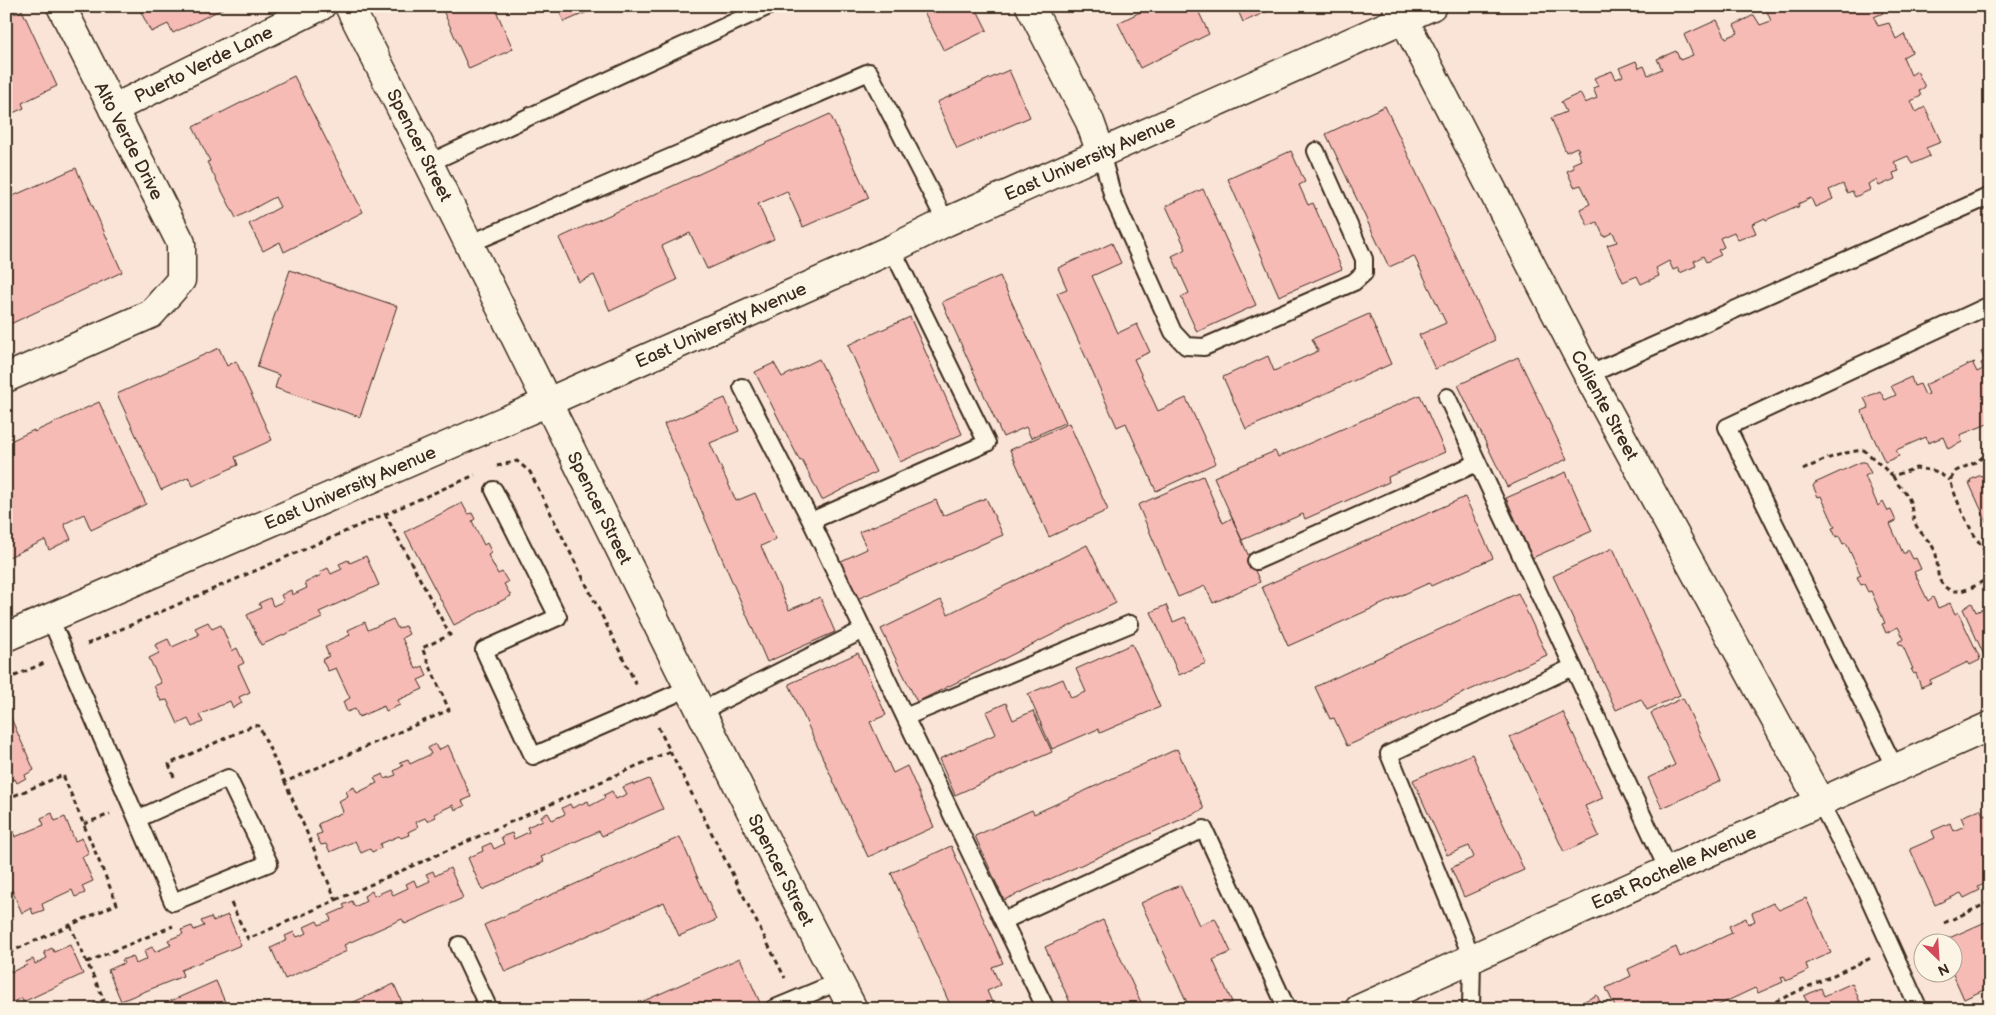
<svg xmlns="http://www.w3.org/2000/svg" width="1996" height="1015" font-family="'Balsamiq Sans',sans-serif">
<rect width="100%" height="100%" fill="#fae4d7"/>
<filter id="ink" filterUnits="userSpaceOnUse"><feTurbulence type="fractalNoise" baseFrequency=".02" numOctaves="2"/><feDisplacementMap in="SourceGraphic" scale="10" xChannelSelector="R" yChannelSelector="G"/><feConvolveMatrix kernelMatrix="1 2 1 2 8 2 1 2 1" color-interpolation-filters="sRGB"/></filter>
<g filter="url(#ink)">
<path fill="#f7bbb6" stroke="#3b2a1e" d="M6,6h5l4,8 7,-4 35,76 -35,17 2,5 -18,8z
M138,6h90l-55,27 -5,-9 -17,8z
M441,6h53l19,43 -44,20z
M557,6h44l-37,16z
M921,6h54l12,24 -43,21z
M1152,6h44l13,28 -69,34 -22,-45z
M1236,6h44l-37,16z
M1771,6h110l2,7 -9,4 4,9 11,-3 7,16 8,-5 8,18 -9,5 8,18 6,-4 8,16 -6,4 2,5 -10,5 5,11 9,-5 16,35 -15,6 4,8 -18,8 -4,-8 -14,6 5,9 -6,2 2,6 -16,7 -3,-6 -8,4 2,6 -15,7 -3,-6 -5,2 -4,-9 -14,6 4,9 -18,8 -4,-9 -13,6 1,2 -2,2v-2l-31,14 -1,-2 -13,6 4,9 -18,7 -4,-8 -14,6 4,9 -6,3 3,5 -15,7 -3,-6 -9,5 2,5 -16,7 -2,-5 -5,2 -4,-9 -13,7 3,8 -18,8 -4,-8 -14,6 -16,-37 10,-3 -4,-10 -9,5 -7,-15 -9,4 -8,-17 10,-5 -9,-19 -7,2 -7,-16 7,-3 -2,-4 9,-4 -4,-10h2l-2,-3 -11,5 -15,-34 15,-6 -5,-10 19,-9 5,10 12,-5 -4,-10 5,-2 -4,-8 18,-7 4,8 7,-3 -4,-8 17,-7 3,7 5,-2 4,9 14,-6 -5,-10 19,-8 4,9 13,-5 -9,-20 33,-15 9,18 12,-5 -4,-8 20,-10 6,10 11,-4 -5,-12z
M1009,70l21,47 -73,32 -20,-47z
M294,76l69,136 -79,40 -4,-10 -17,9 -14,-27 31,-17 -5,-10 -39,21 -29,-56 3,-1 -17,-34z
M1385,106l110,234 -60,29 -16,-34 27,-12 -32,-67 -25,11 -63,-133z
M830,114l39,84 -66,29 -16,-36 -29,13 16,35 -67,30 -17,-36 -28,13 15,34 -67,31 -16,-36 -15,7 -20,-44z
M1291,151l14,31 -6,3 9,20 5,-2 29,66 -63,27 -51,-117z
M76,168l46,104 -116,54v-127z
M1203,189l53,116 -59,27 -16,-35 8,-4 -17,-37 14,-7 -20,-43z
M1112,243l9,20 -29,13 26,57 19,-9 13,28 -16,7 24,52 28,-13 30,65 -60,28 -30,-68 -9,4 -60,-134 10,-4 -9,-21z
M290,270l107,36 -37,111 -85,-29 4,-13 -22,-8z
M1000,276l66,146 -35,16 -5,-11 -23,10 -61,-135z
M1369,314l22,50 -145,65 -23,-52 45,-21 6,15 44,-20 -6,-12z
M910,317l52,117 -62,28 -52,-117z
M219,348l8,18 9,-5 36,79 -37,17 3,8 -45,21 -4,-9 -28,13 -44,-96z
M1990,348v75l-30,12 2,7 -14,7 -5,-12 -15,6 -2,-6 -30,13 3,6 -14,6 -24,-51 8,-3 -5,-10 16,-7 5,9 11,-5 -5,-9 20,-9 3,9 6,-2 5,11 4,-1 -4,-9 44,-21 6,-2 -2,2 4,8 6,-3 -2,-6 4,-2 -4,-9z
M1518,357l49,102 -60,28 -49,-102z
M819,359l57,113 -54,28 -20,-40 -2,1 -45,-89 19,-9 8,14z
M1420,395l25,57 -57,25 1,5 -84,37 -2,-5 -61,26 -28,-63 61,-26 3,6z
M725,398l14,33 -29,12 26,58 19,-8 21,46 -15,7 28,64 31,-13 15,35 -68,30 -103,-238z
M99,402l47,102 -55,26 -7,-16 -20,10 7,15 -22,11 -4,-10 -36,17 -3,-6v-108l28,-13v2z
M1069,423l39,87 -59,27 -39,-87z
M1861,462h4l6,11 -6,3 13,30 5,-5 5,10 3,-1 5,11 -6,3 13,29h3l2,-4 5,10 3,-1 5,11 -7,3 14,29 5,-4 5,11 12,-5 5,11 3,-2 21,44 1,4 -10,5 -2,-3 -38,18 1,3 -10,4 -5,-14 -2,1 -3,-5h2l-11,-25 -2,1 -2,-3 6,-3 -6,-12 -12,6 -4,-9 3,-1 -14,-32 -3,1 -4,-8 -3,1 -4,-8 4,-2 -15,-32 -3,1 -4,-8 -3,1 -4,-9 3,-1 -14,-31 -3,1 -5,-11 2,-3z
M1566,472l26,59 -60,27 -26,-60z
M1981,475l2,3 7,-3v54l-21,-46h2l-1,-3z
M1203,476l20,47 9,-5 28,64 -47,21 -8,-17 -27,11 -40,-92z
M1465,497l28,61 -62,28 -2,-3 -141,63 -26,-59z
M986,498l17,37 -148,65 -16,-38 28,-13 -8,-17 77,-32 7,16z
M462,503l6,11 4,-1 3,6 -3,2 12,24 3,-2 5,10 -4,2 10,19 4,-2 6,10 -4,2 7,12 -57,29 -49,-93z
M1087,545l29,58 -199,99 -36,-73 60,-29 7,14z
M1613,548l67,147 -33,15 -6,-11 -25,11 -63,-134z
M366,556l13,29 -60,27 3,6 -61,27 -14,-30 14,-7 -2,-5 11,-5 3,8 11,-5 -3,-6 10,-5 1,5 15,-7 -2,-5 16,-8 -1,-3 8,-4 3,6 11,-5 -3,-5 9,-4 2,3z
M1518,593l29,62 -200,91 -13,-28 -4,1 -15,-32z
M1972,603l4,9 14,-6v57l-2,1 -25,-55z
M1166,605l7,17 12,-5 21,46 -27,12 -28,-63z
M393,619l5,10 7,-3 4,8 -7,4 14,31 7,-3 4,10 -9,4 5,9 -25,11 2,5 -14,6 -2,-5 -25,11 -4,-8 -8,3 -4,-10 7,-4 -14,-30 -8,3 -6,-11 7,-4 -4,-9 25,-12 -2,-5 17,-8 3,8z
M208,622l4,7 9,-4 11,26 5,-3 7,15 -6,3 12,26 -11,5 3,6 -9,5 -3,-7 -31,14 4,7 -11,5 -4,-8 -10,5 -11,-24 -6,1 -7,-15 7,-3 -12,-25 10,-5 -4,-8 13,-6 4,8 27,-12 -4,-7z
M1132,644l28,63 -60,26 -2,-4 -46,20 -24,-55 35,-15 8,19 15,-6 -10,-23z
M858,653l28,62 -16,7 23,51 14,-7 27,61 -66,30 -79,-173z
M1683,698l38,83 -59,27 -14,-30 27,-13 -24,-52z
M1006,703l7,17 20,-9 19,41 -97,43 -16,-36 57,-25 -10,-22z
M1563,712l40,86 -18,8 14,30 -35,16 -54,-115z
M10,716l24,54 -9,5 1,3 -9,5 -2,-4 -9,4v-65z
M435,744l3,6 10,-5 23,52 -9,4 3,5 -10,4 -2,-5 -19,9 2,3 -9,4 -2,-3 -9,4 2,5 -10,5 1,3 -8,3 -2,-2 -19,8 1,4 -9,4 -2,-3 -9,4 -6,-12 -25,11 -4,-8 -5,1 -5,-10 6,-2 -4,-9 25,-12 -4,-11 9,-5 -2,-5 8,-4 3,6 20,-10 -3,-5 9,-4 2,5 11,-4 -2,-4 9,-5 -3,-4 8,-3 2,5 21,-10 -3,-6z
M1177,749l27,60 -200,91 -29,-64 57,-26 2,4z
M1472,754l52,116 -60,27 -13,-29 23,-11 -5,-11 -22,9 -34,-75z
M649,779l14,30 -61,27 -3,-5 -58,26 3,5 -62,28 -14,-32 15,-7 -1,-4 9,-4 3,6 10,-5 -3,-7 11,-4 2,6 15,-7 -2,-5 16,-7 -2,-4 7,-3 4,7 13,-6 -3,-6 8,-4 2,4 16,-7 2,5 15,-8 -1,-3 8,-4 4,8 11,-5 -4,-7 10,-4 1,2z
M1980,809l4,7 6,-2v67l-12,6 2,3 -16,8 -3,-5 -26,12 -25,-56 25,-11 -3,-7 18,-8 3,8 12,-5 -4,-9z
M52,813l3,8 10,-4 10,24 7,-3 7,16 -7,3 11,24 -11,5 3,7 -10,4 -3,-7 -30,14 2,6 -11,4 -2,-6 -9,5 -11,-25 -5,2v-59l6,-3 3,9 29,-12 -3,-7z
M680,837l36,83 -37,16 -15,-34 -159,70 -21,-47z
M951,846l52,117 -11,4 8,18 -13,6 8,18h-43l-61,-136z
M450,868l13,30 -58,26 -3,-5 -58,26 3,6 -62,28 -14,-31 16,-8 -2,-4 9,-4 3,5 10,-4 -3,-6 13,-6 2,4 12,-5 -2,-5 16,-7 -2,-3 9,-4 3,6 11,-6 -2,-5 8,-5 2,5 16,-7 3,6 15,-7 -2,-4 8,-4 3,7 13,-6 -4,-7 7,-3 2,5z
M1180,885l19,40 16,-7 16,34 -18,8 19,42 -14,7h-28l-49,-106z
M1806,898l25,55 -25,11 2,7 -22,10 -2,-5 -3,1 2,5 -25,11 -3,-5 -45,21h-94l-10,-21 25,-12 -3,-7 48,-22 4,10 52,-24 -3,-7 17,-8 2,6 7,-3 -3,-8 21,-10 6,7z
M228,915l13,30 -60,25 2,6 -62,25 -13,-31 16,-7 -2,-3 11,-4 3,8 11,-5 -3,-8 8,-4 3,5 16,-7 -3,-5 15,-6 -2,-4 11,-4 2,4 10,-4 -3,-5 10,-4 2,4z
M1103,920l41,89h-71l-28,-62z
M1990,920v67l-26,12 -12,-27h2v-30h-14z
M70,945l13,29 -60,28 -1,-4 -16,7v-37l2,-1 3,5 16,-7 -1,-3 7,-3 2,5 12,-6 -3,-6 8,-4 2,4z
M740,958l21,47 -7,4h-128z
M216,981l12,28h-62l-2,-5z
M1852,983l11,26h-66l11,-5 -4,-8 17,-8 3,8z
M394,984l11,25h-67z
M1597,995l6,14h-47l-1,-3 10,-4 3,7z"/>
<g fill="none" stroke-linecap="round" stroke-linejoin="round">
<defs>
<path id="lane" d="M1101,153l12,44 60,135 13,14 18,1 150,-65 10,-9v-14l-48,-108
M429,163l340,-157
M469,244l400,-172 77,150
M1588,375l402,-179
M742,387l69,134 192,400
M1447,397l221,473
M494,490l64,127 -74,33 49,106 156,-68
M811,521l176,-78 -95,-194
M1256,561l221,-98
M50,618l123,284 96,-39 -41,-85 -91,41
M701,711l162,-81
M905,717l225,-93
M1895,768l-168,-341 263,-122
M1820,802l44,85 55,122
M459,945l30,64
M773,1009l65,-27
M1046,1009l-43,-88 201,-92 83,180
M1471,1009l1,-51 -83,-204 184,-87"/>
<g id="street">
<path d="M1030,6l60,116 11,31"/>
<path id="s1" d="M1397,6l191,369 232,427"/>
<path id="s2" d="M113,109l208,-103"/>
<path d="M6,378l145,-64 30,-34v-37l-120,-237"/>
<path id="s3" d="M6,637l542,-235 344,-153 54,-27 486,-216"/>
</g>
<g id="secondary">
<path id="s4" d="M349,6c171,333 330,672 504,1003"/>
<path id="s5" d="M1359,1009l631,-283"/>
</g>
</defs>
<use href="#lane" stroke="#3b2a1e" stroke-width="20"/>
<use href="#street" stroke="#3b2a1e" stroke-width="31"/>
<use href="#secondary" stroke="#3b2a1e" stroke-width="31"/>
<path stroke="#3b2a1e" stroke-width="3" stroke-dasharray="5 4" stroke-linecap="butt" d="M1990,451l-12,10 -22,10 -6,9c9,28 21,54 40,77
M497,466l20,-5 13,11 107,214
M1803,470c19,-10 39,-18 61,-20l29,26 23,-8 19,3 15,9
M1893,476c4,10 8,10 13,18 7,9 5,24 11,33 5,8 14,15 18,24 5,14 -2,29 13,38 11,7 33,-5 42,-13
M87,644l388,-169
M6,680l38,-17
M658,727l127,251
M174,777l-5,-13 85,-39 5,1 26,56
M6,799l57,-24 54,129 -111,50
M84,824l26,-10
M336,900l334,-149
M231,903l17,36 88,-39 -51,-118 164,-72 -27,-62 28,-13 -65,-121
M1944,923l46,-21
M70,925l34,75 -20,9
M87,962l86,-36
M1759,1009l112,-51"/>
<use href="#lane" stroke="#fcf5e5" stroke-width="16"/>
<use href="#street" stroke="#fcf5e5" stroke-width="28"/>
<use href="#secondary" stroke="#fcf5e5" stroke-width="28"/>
</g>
</g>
<g text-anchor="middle" stroke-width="4.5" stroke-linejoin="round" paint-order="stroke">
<g font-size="18" fill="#3b2a1e" stroke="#fcf5e5">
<text dy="6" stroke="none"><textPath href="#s2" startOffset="101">Puerto Verde Lane</textPath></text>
<text transform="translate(129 141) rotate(63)" y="6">Alto Verde Drive</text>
<text dy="6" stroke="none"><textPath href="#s4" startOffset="156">Spencer Street</textPath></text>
<text dy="6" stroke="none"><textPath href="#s3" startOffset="1185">East University Avenue</textPath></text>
<text dy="6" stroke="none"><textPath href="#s3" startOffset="780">East University Avenue</textPath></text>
<text dy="6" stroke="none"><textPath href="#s1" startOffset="450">Caliente Street</textPath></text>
<text dy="6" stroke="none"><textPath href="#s3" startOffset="375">East University Avenue</textPath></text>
<text dy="6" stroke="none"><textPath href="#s4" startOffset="561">Spencer Street</textPath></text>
<text dy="6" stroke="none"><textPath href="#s5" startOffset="345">East Rochelle Avenue</textPath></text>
<text dy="6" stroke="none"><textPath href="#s4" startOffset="966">Spencer Street</textPath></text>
</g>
</g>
<rect width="1996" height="1015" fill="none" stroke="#fcf5e5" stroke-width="25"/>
<rect x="12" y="12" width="1971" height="990" fill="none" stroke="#3b2a1e" stroke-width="2" filter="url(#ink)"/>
<g transform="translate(1938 958) rotate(155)"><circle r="24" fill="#fcf5e5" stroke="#afa495"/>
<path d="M0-4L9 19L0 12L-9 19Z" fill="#d1495b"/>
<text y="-8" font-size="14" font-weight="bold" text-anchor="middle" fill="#3b2a1e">N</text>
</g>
</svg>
